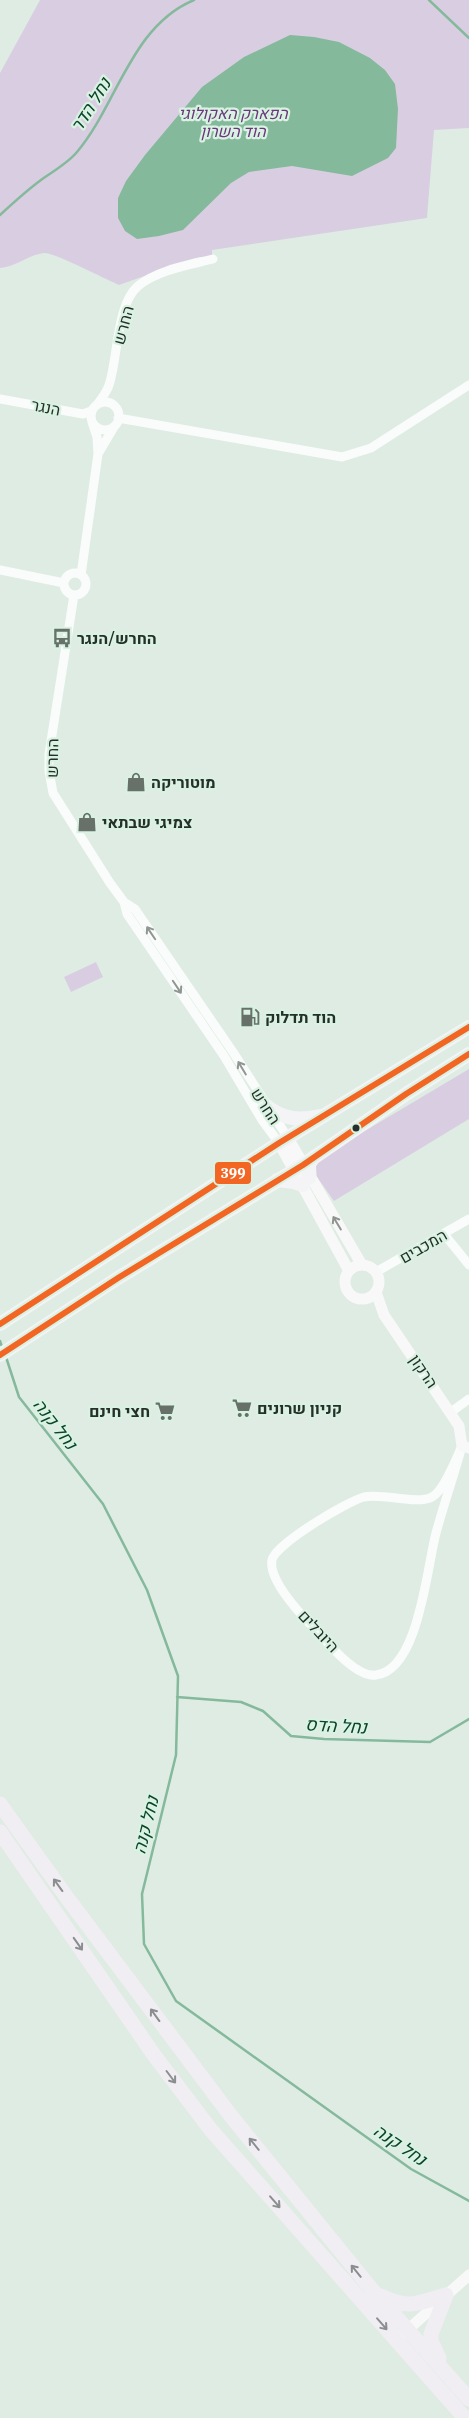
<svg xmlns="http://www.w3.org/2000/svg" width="469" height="2418" font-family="'IBM Plex Serif',Heebo,serif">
<rect width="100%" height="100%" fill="#dfece3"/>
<path fill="#d9cee1" d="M40,0h429v128l-35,2 -7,88 -215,32v6l-17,2 -76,27c-12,-5 -66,-33 -75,-32 -16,2 -28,14 -44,15v-195z
M96,962l7,15 -32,15 -7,-15z
M469,1069v50l-135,82 -17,-24 -1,-11 5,-9z"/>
<path fill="#85b99c" d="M290,35l24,2 25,5 31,16 15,12 10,14 3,25 -2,39 -8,10 -36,18 -60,-10 -43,6 -18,11 -48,47 -24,6 -22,3 -12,-8 -7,-13v-20l8,-17 19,-26 57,-68 42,-30z"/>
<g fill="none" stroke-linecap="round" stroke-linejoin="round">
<path stroke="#85b99c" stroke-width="2.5" d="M429,0l40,38
M0,215c13,-12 26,-24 41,-35 11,-8 27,-17 36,-28 40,-47 54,-126 117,-152
M0,1341l2,6
M6,1357l13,40 84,107 44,86 31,86 -2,79 -34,139 2,50 32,57 235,168 58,32
M177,1697l64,5 22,9 28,25 33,3 106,3 39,-23"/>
<path stroke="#fafcfb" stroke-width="9" d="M0,399l83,15 8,-3
M91 416a14 14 0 1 1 28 0a14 14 0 1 1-28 0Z
M97,405c4,-6 10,-13 12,-20 9,-26 7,-80 29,-99 19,-16 51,-21 75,-27
M118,418l224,39 29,-9 98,-63
M98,454l16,-27
M0,570l64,13
M64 584a11 11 0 1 1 22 0a11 11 0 1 1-22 0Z
M81,575l17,-121 -1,-17 -5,-15
M74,595l-25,159v17l4,22 57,90 14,19 11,7 98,143 55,86
M124,902l3,12 97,142 38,64 17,23
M444,1234l25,31
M376,1272l93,-53
M451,1412l18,-13
M462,1446c-8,29 -18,58 -26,87 -9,33 -17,137 -60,142 -20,3 -48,-32 -61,-46 -13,-13 -47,-49 -43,-69 3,-16 76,-59 92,-63 20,-4 53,8 68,0 12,-6 24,-38 30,-51z"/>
<path stroke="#f8f8f8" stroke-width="11" d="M288,1138l74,127
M279,1143l70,128
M345 1282a17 17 0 1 1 34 0a17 17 0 1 1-34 0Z
M376,1292l8,23 75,111 3,20 7,2
M402,2335l67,-60"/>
<path stroke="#f4f4f6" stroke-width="14" d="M265,1105c18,14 32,16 55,11
M309,1178v-14l5,-7
M277,1180l17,2 9,3
M0,1324l279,-181 190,-116
M0,1355l118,-77 185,-113 103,-71 63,-40"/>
<path stroke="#f0eef2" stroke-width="15" d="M0,1804l68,95 163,217 142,175 96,108
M0,1832l154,223 57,75 254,288
M381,2296c29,14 36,7 65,-1
M439,2358l-8,-17v-7l15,-39"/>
<defs>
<path id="bus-1" d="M0,1324l279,-181 190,-116
M0,1355l118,-77 185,-113 103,-71 63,-40"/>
</defs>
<use href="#bus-1" stroke="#d9f2e2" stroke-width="10"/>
<use href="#bus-1" stroke="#f26522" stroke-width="6"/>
</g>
<defs><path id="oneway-shaft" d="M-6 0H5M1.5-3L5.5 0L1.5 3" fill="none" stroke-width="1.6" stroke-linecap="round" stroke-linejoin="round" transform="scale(1.25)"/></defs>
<g stroke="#909692">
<use href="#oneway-shaft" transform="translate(151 933) rotate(-124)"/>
<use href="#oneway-shaft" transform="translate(177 987) rotate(56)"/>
<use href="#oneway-shaft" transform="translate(242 1068) rotate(-121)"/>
</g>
<use stroke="#8f9490" href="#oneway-shaft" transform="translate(337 1223) rotate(-121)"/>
<g stroke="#8b8e8e">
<use href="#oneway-shaft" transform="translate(58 1885) rotate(-126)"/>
<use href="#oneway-shaft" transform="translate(78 1944) rotate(55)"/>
<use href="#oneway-shaft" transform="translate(155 2015) rotate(-126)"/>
<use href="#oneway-shaft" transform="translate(171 2077) rotate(53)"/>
<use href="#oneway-shaft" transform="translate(254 2144) rotate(-129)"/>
<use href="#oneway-shaft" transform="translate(275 2202) rotate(49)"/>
<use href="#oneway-shaft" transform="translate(356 2271) rotate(-129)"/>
<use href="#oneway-shaft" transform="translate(382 2324) rotate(49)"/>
</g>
<defs>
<symbol id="bus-bare" viewBox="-9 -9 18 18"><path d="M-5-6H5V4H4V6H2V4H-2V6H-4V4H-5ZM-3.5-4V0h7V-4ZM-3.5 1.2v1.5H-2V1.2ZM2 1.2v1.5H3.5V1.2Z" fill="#67716a" stroke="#d9f2e2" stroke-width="2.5" paint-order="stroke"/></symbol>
<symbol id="shop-bare" viewBox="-9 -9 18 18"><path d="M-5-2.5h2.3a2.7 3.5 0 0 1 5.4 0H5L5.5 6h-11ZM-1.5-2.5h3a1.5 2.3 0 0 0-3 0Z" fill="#67716a" stroke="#d9f2e2" stroke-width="2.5" paint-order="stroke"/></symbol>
<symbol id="fuel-bare" viewBox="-9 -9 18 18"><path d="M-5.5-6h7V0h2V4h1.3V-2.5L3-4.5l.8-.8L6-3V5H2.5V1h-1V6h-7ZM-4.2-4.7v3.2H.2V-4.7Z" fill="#67716a" stroke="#d9f2e2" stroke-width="2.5" paint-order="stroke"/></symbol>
<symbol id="supermarket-bare" viewBox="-9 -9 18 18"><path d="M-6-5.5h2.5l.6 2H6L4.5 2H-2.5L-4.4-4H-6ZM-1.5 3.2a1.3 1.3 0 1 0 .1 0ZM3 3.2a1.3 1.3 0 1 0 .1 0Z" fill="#67716a" stroke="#d9f2e2" stroke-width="2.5" paint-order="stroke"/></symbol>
</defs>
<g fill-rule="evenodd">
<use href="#bus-bare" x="48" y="624" width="28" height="28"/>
<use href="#shop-bare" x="122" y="768" width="28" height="28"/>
<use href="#shop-bare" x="73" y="808" width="28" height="28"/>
<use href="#fuel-bare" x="236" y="1003" width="28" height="28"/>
<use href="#supermarket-bare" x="228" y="1394" width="28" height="28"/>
<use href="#supermarket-bare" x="151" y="1397" width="28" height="28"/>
</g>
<circle fill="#262f29" stroke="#d9f2e2" stroke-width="2" cx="356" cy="1128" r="4.5"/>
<g text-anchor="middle" stroke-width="4.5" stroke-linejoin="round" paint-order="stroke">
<g font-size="16" font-style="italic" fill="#6b377c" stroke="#d9f2e2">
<text x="233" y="119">הפארק האקולוגי<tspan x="233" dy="18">הוד השרון</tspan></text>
</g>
<g font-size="16" fill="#262f29" stroke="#d9f2e2">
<text transform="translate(123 325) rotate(-75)" y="6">החרש</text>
<text transform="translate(46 407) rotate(11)" y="6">הנגר</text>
<text transform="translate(52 758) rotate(-89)" y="6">החרש</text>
<text transform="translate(266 1106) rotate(57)" y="6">החרש</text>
<text transform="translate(423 1246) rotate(-30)" y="6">המכבים</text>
<text transform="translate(424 1371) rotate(56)" y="6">הרקון</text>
<text transform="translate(319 1631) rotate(47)" y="6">היובלים</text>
</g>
<g font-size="16" font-weight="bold" fill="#262f29" stroke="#d9f2e2" text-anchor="start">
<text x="77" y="644">החרש/הנגר</text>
<text x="151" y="788">מוטוריקה</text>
<text x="102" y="828">צמיגי שבתאי</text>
<text x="265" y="1023">הוד תדלוק</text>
<text x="257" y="1414">קניון שרונים</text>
<text x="150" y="1417" text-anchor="end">חצי חינם</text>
</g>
<g font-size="18" font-style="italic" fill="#0c442b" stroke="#d9f2e2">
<text transform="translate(91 105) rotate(-58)" y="6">נחל הדר</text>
<text transform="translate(55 1424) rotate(52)" y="6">נחל קנה</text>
<text transform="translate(336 1726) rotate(3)" y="6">נחל הדס</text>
<text transform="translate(146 1825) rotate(-76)" y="6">נחל קנה</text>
<text transform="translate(400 2145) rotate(34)" y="6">נחל קנה</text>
</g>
</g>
<rect stroke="#d9f2e2" stroke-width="2" x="214" y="1161" width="38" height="24" rx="5" fill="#f26522"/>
<g font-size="14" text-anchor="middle" font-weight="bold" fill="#fff">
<text x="233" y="1178">399</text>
</g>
</svg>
